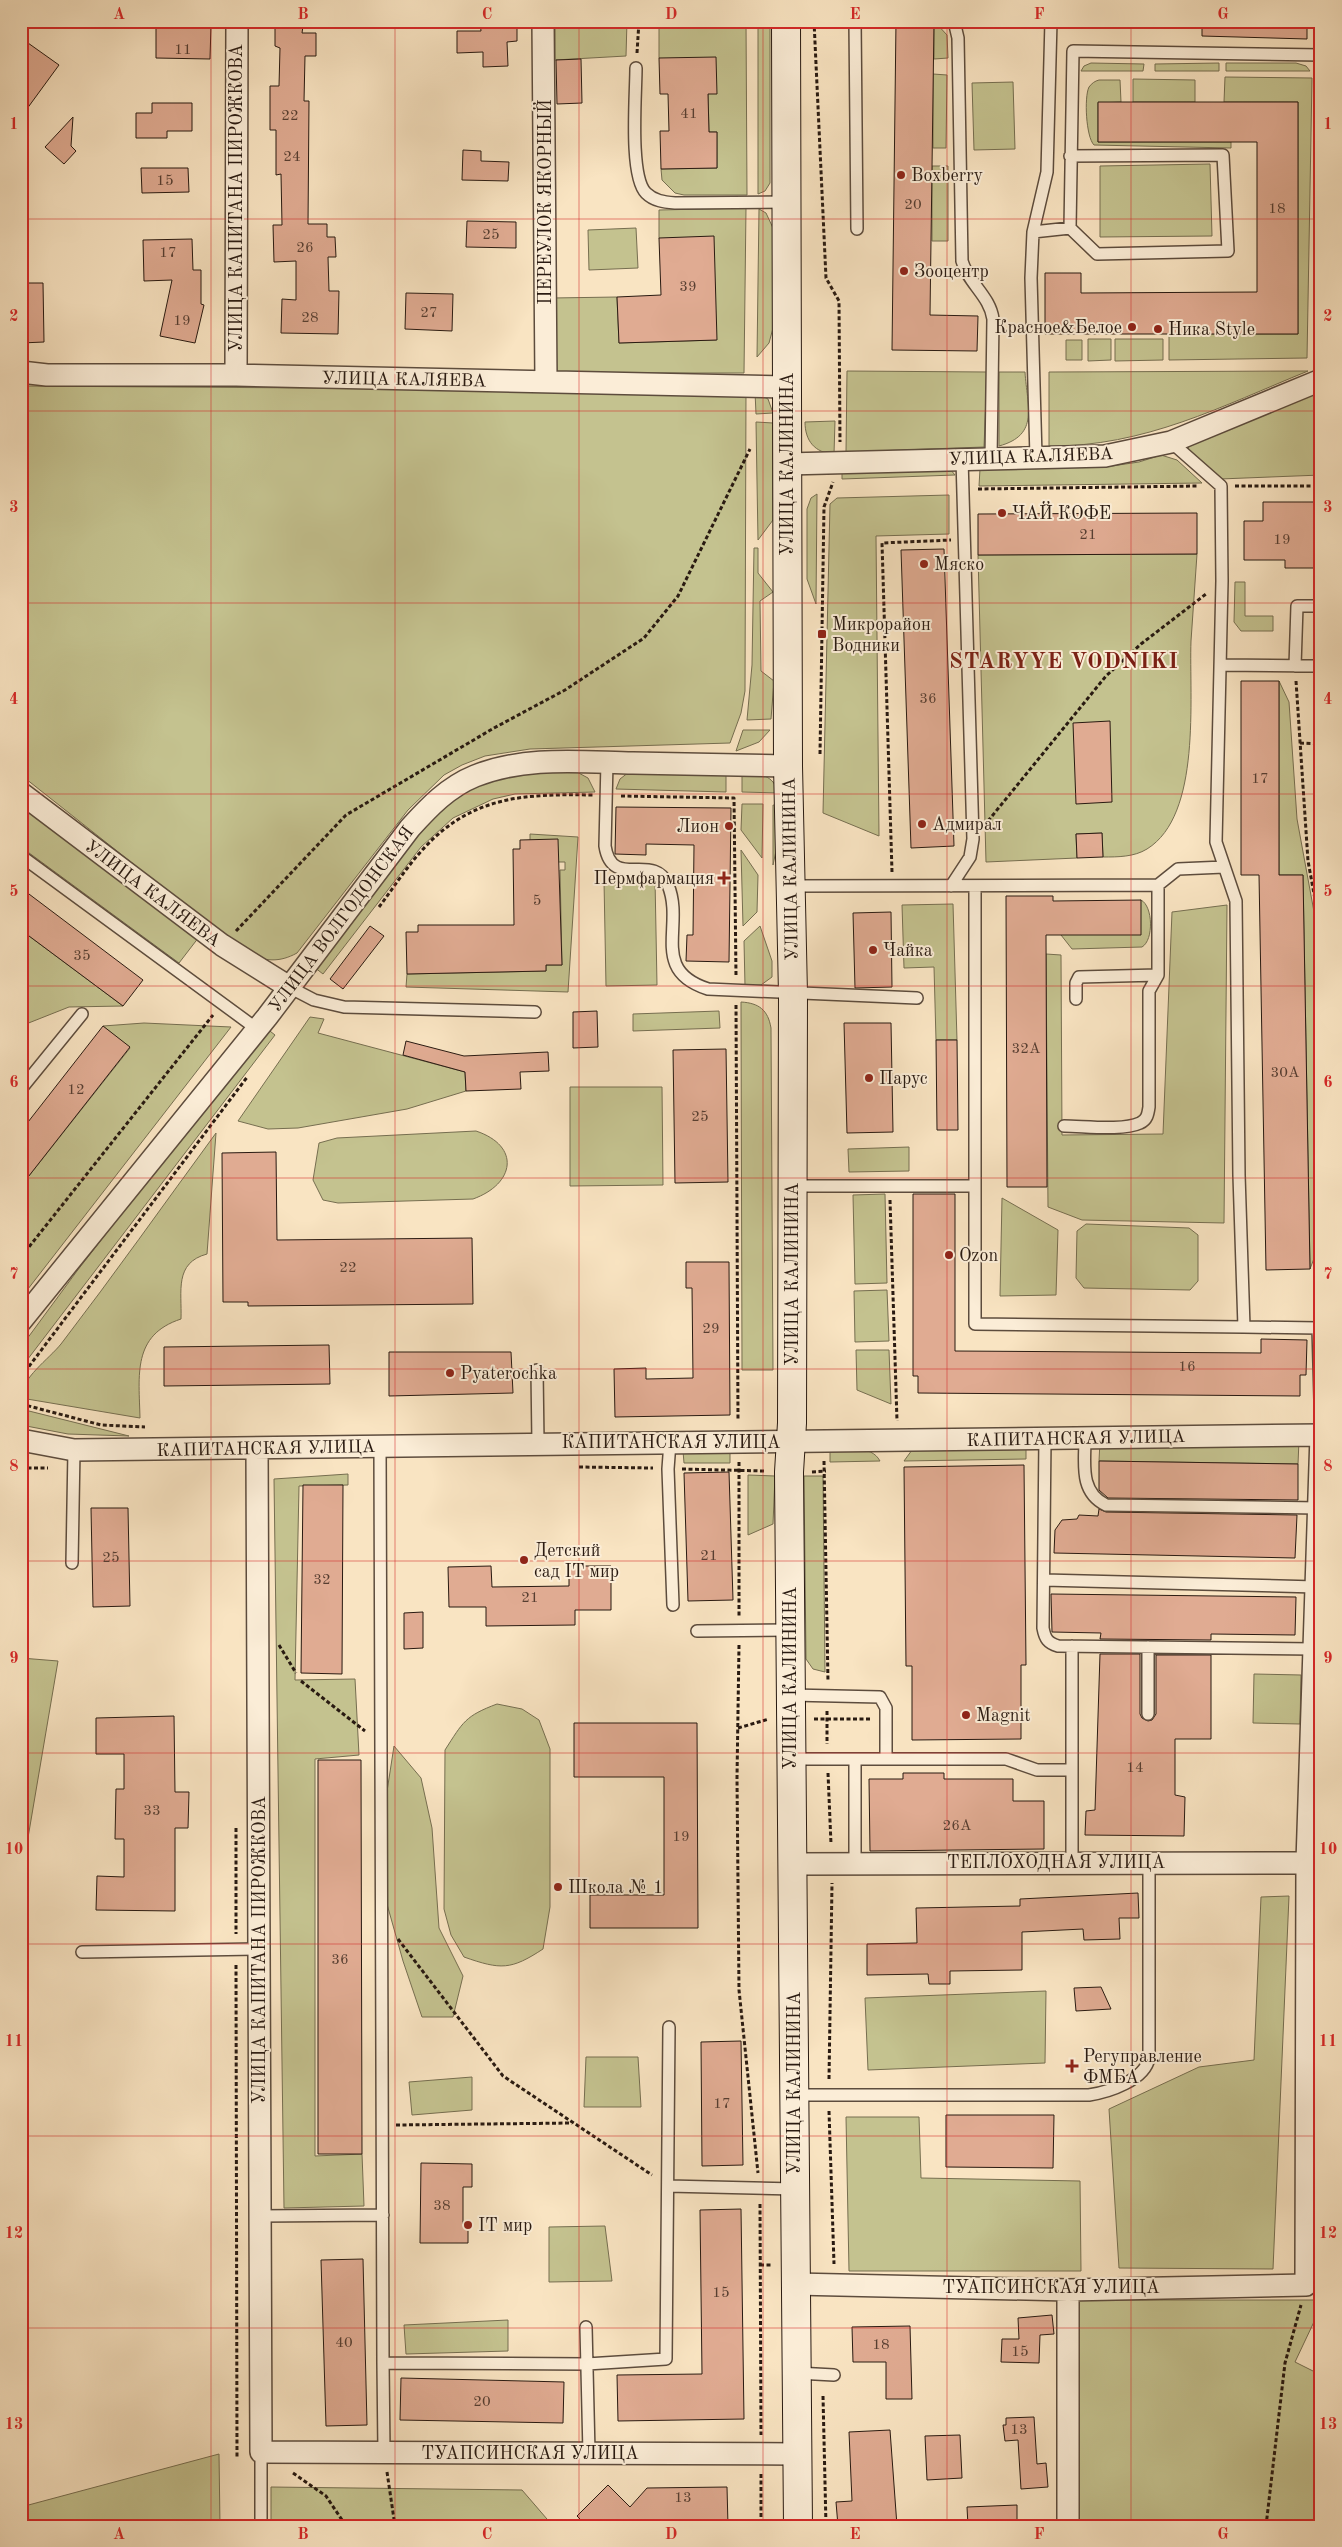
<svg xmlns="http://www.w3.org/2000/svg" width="1342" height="2547" font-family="'Old Standard TT',serif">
<rect width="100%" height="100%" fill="#f9e4c2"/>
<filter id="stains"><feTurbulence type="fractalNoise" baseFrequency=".004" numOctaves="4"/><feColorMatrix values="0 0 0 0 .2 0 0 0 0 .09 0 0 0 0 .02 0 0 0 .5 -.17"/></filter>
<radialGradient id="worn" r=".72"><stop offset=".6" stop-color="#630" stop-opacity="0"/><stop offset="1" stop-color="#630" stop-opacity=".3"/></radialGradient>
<path fill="#c4c28f" stroke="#766e50" d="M555,21h72l-1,35 -71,4z
M659,21h87l1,174h-63l-9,-2 -13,-13 -1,-11 56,-1v-36h-8l-1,-38 -49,-36z
M758,21h12v162l-5,8 -7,3z
M934,21l13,14 1,23 -14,1z
M1091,63l53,1 -1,7h-62l3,-5z
M1219,63v8h-64v-7z
M1226,63h70l10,3 4,5h-84z
M933,74l14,1 -1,73h-13z
M1225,77l87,1 -5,280 -138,2v-26h129v-232h-74z
M1133,79l62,1v22h-62z
M1099,80h21l1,22 -23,1v39h133v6l-137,-3c-8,-8 -10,-48 -5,-58 3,-4 6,-6 10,-7z
M1013,82l2,67 -41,1 -2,-67z
M1210,164l2,72 -112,1v-71z
M932,166h16v75h-16z
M746,208l-2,165h-191l-1,-75 65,-1 2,46 97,-3 -57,-102v-28z
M759,209l7,4 7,15v100l-4,15 -12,14z
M636,228l2,40 -49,2 -1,-40z
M1088,339h23v21l-23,1z
M1115,339h48v21l-48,1z
M1066,340h16v20h-16z
M847,371l140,1 -3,75 -138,5z
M1308,371c-86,35 -164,76 -259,75v-74z
M999,372h26c2,34 15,63 -26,74z
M1321,385v90l-101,4 -31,-28 -1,-6z
M21,386l725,5 -1,300 -4,22 -11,30 -200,6 -45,7 -23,9 -18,10 -36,35 -111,143c-18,10 -32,8 -50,1l-226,-179z
M755,392l13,7 5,14 -17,1z
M835,421l-1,33c-19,-1 -29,-13 -29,-32z
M756,422l17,1v97l-15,20z
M1161,455l16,5 25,23 -223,3 1,-17 125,-2 34,-5z
M950,469l5,6 -113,4v-9z
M817,494l-1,110 -9,-25v-70l4,-11z
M949,495v39l-73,2 3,300 -56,-23 7,-309 7,-6z
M754,548h4v25l15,19 -13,9 1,70 13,10 -3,38 -24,1 5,-55z
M1197,554c-2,29 -4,58 -6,87 -2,56 11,174 -44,208 -13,8 -29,8 -44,8l-1,-24 -26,1 1,24 -91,4 -8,-307z
M1235,582h10v34h28v15h-32l-7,-9z
M1279,681l10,21 8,117 24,131v290l-11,29 -7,-394h-24z
M743,730h27l-11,12 -23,9z
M1316,754h5v85z
M575,771l13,7 7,14 -80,2 -22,5 -40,19 -32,29 -98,127 -9,-7 101,-128 33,-36 15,-11 47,-19z
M629,772l97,2v18l-110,-3 4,-10z
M742,772c19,2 30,2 37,21l-37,-1z
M742,804h21l-1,54 -21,-28z
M773,805l7,1 -3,40 -4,19z
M21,806l178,131 -20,26 -158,-116z
M530,834l48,3 -10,155 -162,-5 1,-13 139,-3v-6h16l-2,-95h5v-8h-7l-28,-22z
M741,850l17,25 -1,37 -14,14z
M655,879l2,106 -51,1 -2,-105z
M1141,900c12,6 13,40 1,47l-70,2 -11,-14z
M953,904l4,136h-21l-2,-73 -30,1 -2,-63z
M1227,905l-3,318 -142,-3 -34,-13 -2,-253 15,1 1,180 101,-1 9,-222z
M760,926l12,35v16l-11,8 -16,1 -1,-45z
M21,930l102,76 -54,1 -48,19z
M741,1002c18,1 27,8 30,26l2,342h-31z
M719,1011l1,17 -87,3v-17z
M310,1017l14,2 -6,14 147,39 1,19 -59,18 -109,19 -30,1 -30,-8z
M144,1023l87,4 -210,271v-112l109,-138 -27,-22z
M266,1028l9,7 -254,333v-21l56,-76z
M570,1087h92l1,98 -93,1z
M476,1131c45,15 39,53 -3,68l-135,4 -15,-3 -10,-20 6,-37 18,-5z
M216,1133l-9,121c-33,9 -25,37 -26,65 -49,16 -42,56 -41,99l-119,-20c0,-20 28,-39 40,-54 53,-69 103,-140 155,-211z
M909,1147v24l-60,1 -1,-23z
M885,1194l2,89 -32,1 -2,-89z
M1002,1198l56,32 -2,65 -56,1z
M1086,1224l103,4 9,7v46l-8,9 -106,-2 -8,-10 1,-47z
M887,1290l2,51 -34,1 -1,-51z
M856,1350h33l2,54 -34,-14z
M21,1409l108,27 -61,-2 -47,-9z
M1299,1440l-1,24 -199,-3 1,-20z
M1026,1448v11l-122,2 8,-11z
M730,1450v13h-46l-1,-12z
M830,1450c16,0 41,-6 50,11l-50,1z
M348,1474v11l-49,1 -4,194 60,-1 4,76 -44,4v397l47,-2 2,52 -80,2 -10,-729z
M748,1475l27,1 -2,48 -25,11z
M804,1476h19l2,196 -12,-3 -7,-10z
M21,1658l37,3 -37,218z
M1254,1674l47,1 -1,49 -47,-1z
M497,1704l25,5 17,11 11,29v158l-7,42c-32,21 -42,21 -79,8l-13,-22 -7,-26 1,-159c18,-28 20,-34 52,-46z
M394,1746l27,32 11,50 7,100 24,48 -10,41h-31l-19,-56 -18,-64 -1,-86z
M1289,1896l-16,373 -154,-1 -10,-159 90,-42 55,-7 7,-163z
M1046,1991l-1,72 -177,7 -3,-72z
M586,2057h52l3,50h-57z
M472,2077v33l-60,5 -3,-33z
M846,2117h73l2,61 159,3 1,90h-232z
M605,2226l7,55 -63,1v-55z
M1078,2300h243v7l-26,55 26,13v151h-242z
M508,2320v31l-102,3 -2,-29z
M219,2454l1,72h-199v-19z
M271,2487l251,3 31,36h-282z"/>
<path fill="#e0ab92" stroke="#291a11" d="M480,21h37v20l-10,1 1,24 -25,1v-15l-26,1v-22h24z
M896,21h38l-4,294 48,1 -1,35 -85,-1z
M1202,21h105v18l-105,-3z
M156,25h55l-1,34 -54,-1z
M275,25l28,1 -1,7h14v23h-11l-1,45h5l-1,123h19v13h8l1,20h-8l1,34h10l-1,43 -57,-1 1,-34 14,1v-39l-22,1 -1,-37h9l-1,-51 -5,1v-45h-6v-44h9l1,-38 -5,-2z
M21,38l38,27 -38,52z
M716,57l1,37h-9l1,38h8v36l-56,1 -1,-38h9l-1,-37h-8l-1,-36z
M581,59l1,44 -25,1 -1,-44z
M1098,102h200v232h-253v-61h36v20l176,-1v-150h-159z
M152,103h40v28h-25v7h-31v-25h16z
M73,117l-2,29 5,5 -12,13 -19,-17z
M463,150l18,1v10l28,1 -1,19 -46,-1z
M141,168h47l1,24 -47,1z
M467,221l49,1v26l-50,-1z
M714,236l3,104 -98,3 -2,-46 44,-2 -2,-57z
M192,239l1,31h8v34l3,1 -9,38 -35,-7 12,-56 -28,1 -1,-41z
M21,283h22l1,59 -23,1z
M406,293l47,1 -1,37 -47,-2z
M1263,502h58v66h-36v-8h-41v-39h19z
M1197,513v41l-219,1v-41z
M944,549l10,297 -43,2 -10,-298z
M1241,681h38v194h24l7,394 -44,1 -7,-395h-18z
M1110,721l2,81 -36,2 -3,-81z
M616,807l115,1 -2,154 -43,-1 1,-26h6l1,-90 -48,-1v11l-31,-1z
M1102,833l1,24 -26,1 -1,-24z
M558,839l4,126h-16v6l-139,3 -1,-42h12v-7h96l-1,-76h7v-9z
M21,888l122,92 -20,26 -102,-76z
M1006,896h47v5l88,-1v35h-95l1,252h-40z
M891,912l1,75 -37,1 -2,-75z
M370,926l14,10 -41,53 -13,-10z
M597,1011l1,36 -25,1v-36z
M844,1023h47l2,109 -46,1z
M103,1026l27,21 -109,139v-55z
M936,1040h21l1,90h-21z
M406,1041l58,15 84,-4 1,19 -29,1 1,17 -55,2 -1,-19 -62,-17z
M726,1049l2,133 -53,1 -2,-133z
M276,1152l1,88 195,-2 1,66 -225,2v-4h-25l-1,-149z
M913,1194h42v157l306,2v-14l46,1 -1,35h-6v21l-382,-3v-17h-5z
M686,1262h43l1,153 -115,2 -1,-48 32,-1v11l47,-1 -1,-90h-6z
M329,1345l1,39 -166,2v-39z
M389,1352h122l2,41 -124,3z
M1099,1461l199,3v36l-190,-2 -9,-8z
M1024,1465l2,200h-5v74l-109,1v-74h-6l-2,-199z
M729,1472l4,128 -45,1 -4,-128z
M303,1485h40l-1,189 -41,-1z
M91,1508h37l2,98 -37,1z
M1099,1509l7,3 191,3 -2,43 -241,-5 1,-23 7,-10 15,-1 2,-4 19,1z
M491,1566l1,21 77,-1v-20h42v44h-36v15l-89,1v-19h-37l-1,-40z
M1051,1594l245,3 -1,38 -84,-1v6l-111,-1 1,-6 -49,-1z
M423,1612v36l-19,1v-36z
M1100,1654h40v60l2,4 6,3 4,-1 4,-6v-59h55v84h-36v56l10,2 -1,39 -99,-1 1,-24 9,-1z
M174,1716l1,76h14l-1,36h-13v83l-79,-1 1,-34 27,1v-38h-9l1,-50h8v-35h-28v-36z
M574,1723h123l1,205h-108v-33h74v-118h-90z
M318,1760h43l1,394h-44z
M903,1773h41v6h69v22h31v48l-174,2 -1,-72h34z
M1138,1893l1,25h-20l1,21 -36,1 -1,-11 -61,3v38l-72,1v13h-21l-1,-10 -61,1v-31l50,-1 -1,-35 104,-2v-7z
M1101,1987l10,22 -35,2 -2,-23z
M741,2041l2,124 -41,1 -1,-124z
M946,2115h108l-1,53 -107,-1z
M421,2163l51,1v23h-9v37h5v19h-48z
M741,2209l3,210 -126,2 -1,-46 85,-1 -2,-164z
M363,2259l4,166 -41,1 -5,-166z
M1052,2315l2,19 -14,1 -1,28 -38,-1 1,-23h17l-1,-21z
M910,2326l2,73h-26v-37h-33l-1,-35z
M401,2378l163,4 -1,41 -163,-3z
M1034,2417l3,47 9,-1 2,24 -27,2 -3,-49 -13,1 -2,-16h3v-7z
M890,2430l7,96h-59l-2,-24 16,-1 -3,-69z
M960,2435l2,43 -35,2 -2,-44z
M608,2485l22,22 17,-19 80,-1 1,39h-141l-10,-10z
M1017,2505v21h-49l-1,-19z"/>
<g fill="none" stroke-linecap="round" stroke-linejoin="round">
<defs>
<path id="lane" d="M855,21l2,208
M954,21l4,17 4,223c6,22 28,35 31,58l-2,140
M636,68c0,26 -7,108 10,125 8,8 18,9 29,10l112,-1
M1070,156l153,-1 5,96 -131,3 -27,-26
M1033,232l14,-60 4,-151
M1036,457l-5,-179 2,-46 37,-4 3,-177 248,4
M1220,665l101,1
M1295,666l2,-60h24
M607,762l-2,84c7,45 49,5 63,39 17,41 -19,85 40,104l209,9
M21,856l236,173
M1158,885l20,-16 46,-2
M791,886l367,-1v90l-9,16v116c-1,7 -2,13 -9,16 -17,8 -56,3 -76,3
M951,886l19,-29 3,-18 -11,-380
M975,886v438l269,3 -5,-152 -3,-274 -20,-59 6,-261 -1,-95 -50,-44
M289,987l25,13 30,7 191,5
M1076,999v-16l3,-6 79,-2
M21,1089l61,-75
M792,1186h183
M1244,1327l74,1 3,107
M537,1370l1,73
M1045,1438l-2,190c2,11 5,15 15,18l256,3
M1085,1438c0,25 -6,54 21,67l212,3
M670,1442l-2,27 5,136
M380,1446l3,917 204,1 79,-5 3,-332
M72,1563l2,-113
M1044,1580l272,7
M697,1631l93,-1
M1072,1646v216
M791,1695l89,2 6,11v51
M1148,1714v-67
M791,1759h215l31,11h35
M855,1862v-103
M82,1952l177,-3
M794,2095h295c20,-3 56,-15 60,-37v-196
M668,2186l127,3
M260,2216l123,-1
M586,2327l3,126
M383,2363l1,89
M797,2373l37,2
M261,2526v-74"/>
<path id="street" d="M543,21l3,361
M21,372l26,3h189l551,12
M236,375l1,-354
M787,464l318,-8 66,-14 150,-62
M21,793l201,152 67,42
M21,1321l246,-304 143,-189c19,-21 38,-41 65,-52 50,-20 104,-14 158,-13 51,1 103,2 155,3
M21,1440l53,10 1247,-15
M257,1448l4,1004 537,2
M792,1864l527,-1
M795,2284l273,6 238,-5 1,-423 14,-427
M1068,2290v236"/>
<path id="secondary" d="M786,21l2,745 5,228 -1,429 -3,49 9,1054"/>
</defs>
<use href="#lane" stroke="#5d4c3d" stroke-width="14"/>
<use href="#street" stroke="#5d4c3d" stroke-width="24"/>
<use href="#secondary" stroke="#291a11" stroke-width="30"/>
<path stroke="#291a11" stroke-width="3" stroke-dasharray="4 2.5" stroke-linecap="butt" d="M814,21l12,257 13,23 1,141
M637,53l2,-32
M1235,486h86
M978,489l221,-3
M1296,681l12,180 13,71
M1300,743l21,1
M820,754l4,-247 9,-25
M621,796l113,2 2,178
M988,821l118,-145 35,-32 65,-50
M892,872l-10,-329 69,-3
M379,907c15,-20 29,-42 46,-60 49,-52 101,-53 168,-52
M236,931l110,-116 148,-87 71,-38 79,-52 34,-42 72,-147
M736,1005l2,416
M890,1200l7,221
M21,1257l192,-242
M21,1377l227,-301
M21,1404l80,21 44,2
M824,1461l4,221
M739,1462v154
M579,1467l74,1
M21,1468h27
M682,1469l83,2
M812,1472l14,-1
M279,1645l17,28
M739,1645l-2,133 2,212 19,183
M301,1681l64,50
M827,1711v33
M814,1719h56
M738,1728l31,-9
M828,1773l3,71
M236,1828v106
M398,1939l105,137 149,99
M236,1965l1,494
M829,2079l3,-196
M829,2111l5,153
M396,2125l176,-2
M760,2204l1,231
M760,2265h12
M823,2396l3,130
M387,2472l8,54
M293,2473l33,23 20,30
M761,2474v52
M1266,2526l19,-163 16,-58"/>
<use href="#lane" stroke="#fbedd7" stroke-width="11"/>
<use href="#street" stroke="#fbedd7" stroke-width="21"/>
<use href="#secondary" stroke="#fbedd7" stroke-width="28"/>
</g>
<path fill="none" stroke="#d62828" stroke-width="1" stroke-opacity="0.55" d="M211,21v2505M395,21v2505M579,21v2505M763,21v2505M947,21v2505M1131,21v2505M21,219h1300M21,411h1300M21,603h1300M21,794h1300M21,986h1300M21,1178h1300M21,1369h1300M21,1561h1300M21,1753h1300M21,1944h1300M21,2136h1300M21,2328h1300"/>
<g fill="#8f2418" stroke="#fbedd7" stroke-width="2">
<circle cx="901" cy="175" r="5"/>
<circle cx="904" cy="271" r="5"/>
<circle cx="1132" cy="327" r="5"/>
<circle cx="1158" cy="329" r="5"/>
<circle cx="1002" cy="513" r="5"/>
<circle cx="924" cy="564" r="5"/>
<rect x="817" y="629" width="10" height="10" rx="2.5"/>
<circle cx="922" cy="824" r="5"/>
<circle cx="729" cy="826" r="5"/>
<path d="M721.5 870.5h5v5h5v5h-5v5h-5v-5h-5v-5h5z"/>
<circle cx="873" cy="950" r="5"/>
<circle cx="869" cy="1078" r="5"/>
<circle cx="949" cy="1255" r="5"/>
<circle cx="450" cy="1373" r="5"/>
<circle cx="524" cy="1560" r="5"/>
<circle cx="966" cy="1715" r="5"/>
<circle cx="558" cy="1887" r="5"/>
<path d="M1069.5 2058.5h5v5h5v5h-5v5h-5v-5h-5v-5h5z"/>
<circle cx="468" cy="2225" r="5"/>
</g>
<g text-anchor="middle" stroke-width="4" stroke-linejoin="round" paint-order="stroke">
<g font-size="15" fill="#573e31">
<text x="183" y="54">11</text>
<text x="689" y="118">41</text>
<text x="290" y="120">22</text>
<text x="292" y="161">24</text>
<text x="165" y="185">15</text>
<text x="913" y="209">20</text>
<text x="1277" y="213">18</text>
<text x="491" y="239">25</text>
<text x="305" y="252">26</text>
<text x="168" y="257">17</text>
<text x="688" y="291">39</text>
<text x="429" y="317">27</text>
<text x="310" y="322">28</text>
<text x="182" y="325">19</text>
<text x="1088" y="539">21</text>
<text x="1282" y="544">19</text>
<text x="928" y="703">36</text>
<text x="1260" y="783">17</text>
<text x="537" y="905">5</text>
<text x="82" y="960">35</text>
<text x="1026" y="1053">32А</text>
<text x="1285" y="1077">30А</text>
<text x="76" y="1094">12</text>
<text x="700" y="1121">25</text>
<text x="348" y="1272">22</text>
<text x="711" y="1333">29</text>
<text x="1187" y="1371">16</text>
<text x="709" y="1560">21</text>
<text x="111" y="1562">25</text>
<text x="322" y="1584">32</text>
<text x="530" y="1602">21</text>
<text x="1135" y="1772">14</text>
<text x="152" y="1815">33</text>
<text x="957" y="1830">26А</text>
<text x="681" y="1841">19</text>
<text x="340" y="1964">36</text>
<text x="722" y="2108">17</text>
<text x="442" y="2210">38</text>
<text x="721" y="2297">15</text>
<text x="344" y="2347">40</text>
<text x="881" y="2349">18</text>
<text x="1020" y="2356">15</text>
<text x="482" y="2406">20</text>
<text x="1019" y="2434">13</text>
<text x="683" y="2502">13</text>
</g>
<g font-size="18" fill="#291a11" stroke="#fbedd7" text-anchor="start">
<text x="911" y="181">Boxberry</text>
<text x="914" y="277">Зооцентр</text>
<text x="1122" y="333" text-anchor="end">Красное&amp;Белое</text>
<text x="1168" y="335">Ника Style</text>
<text x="1012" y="519">ЧАЙ КОФЕ</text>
<text x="934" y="570">Мяско</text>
<text x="832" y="630">Микрорайон<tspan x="832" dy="21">Водники</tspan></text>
<text x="932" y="830">Адмирал</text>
<text x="719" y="832" text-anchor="end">Лион</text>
<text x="714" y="884" text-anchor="end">Пермфармация</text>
<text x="883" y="956">Чайка</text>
<text x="879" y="1084">Парус</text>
<text x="959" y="1261">Ozon</text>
<text x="460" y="1379">Pyaterochka</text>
<text x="534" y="1556">Детский<tspan x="534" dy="21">сад IT мир</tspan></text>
<text x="976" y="1721">Magnit</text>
<text x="568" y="1893">Школа № 1</text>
<text x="1083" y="2062">Регуправление<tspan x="1083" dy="21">ФМБА</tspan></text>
<text x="478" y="2231">IT мир</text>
</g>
<g font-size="18" fill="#291a11" stroke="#fbedd7">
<text transform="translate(236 198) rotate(-90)" y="6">УЛИЦА КАПИТАНА ПИРОЖКОВА</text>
<text transform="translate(545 202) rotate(-90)" y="6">ПЕРЕУЛОК ЯКОРНЫЙ</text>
<text transform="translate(404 379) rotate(1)" y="6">УЛИЦА КАЛЯЕВА</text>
<text transform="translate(1031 456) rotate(-2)" y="6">УЛИЦА КАЛЯЕВА</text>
<text transform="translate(787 464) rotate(-90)" y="6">УЛИЦА КАЛИНИНА</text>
<text transform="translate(790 869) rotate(-91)" y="6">УЛИЦА КАЛИНИНА</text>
<text transform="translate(153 893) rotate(37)" y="6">УЛИЦА КАЛЯЕВА</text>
<text transform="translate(341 919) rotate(-53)" y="6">УЛИЦА ВОЛГОДОНСКАЯ</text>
<text transform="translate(792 1274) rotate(-90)" y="6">УЛИЦА КАЛИНИНА</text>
<text transform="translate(1076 1438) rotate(-1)" y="6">КАПИТАНСКАЯ УЛИЦА</text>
<text x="671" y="1448">КАПИТАНСКАЯ УЛИЦА</text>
<text transform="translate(266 1448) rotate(-1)" y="6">КАПИТАНСКАЯ УЛИЦА</text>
<text transform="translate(790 1678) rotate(-90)" y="6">УЛИЦА КАЛИНИНА</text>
<text x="1056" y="1868">ТЕПЛОХОДНАЯ УЛИЦА</text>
<text transform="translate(259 1950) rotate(-90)" y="6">УЛИЦА КАПИТАНА ПИРОЖКОВА</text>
<text transform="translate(794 2083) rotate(-90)" y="6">УЛИЦА КАЛИНИНА</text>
<text x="1051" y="2293">ТУАПСИНСКАЯ УЛИЦА</text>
<text x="530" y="2459">ТУАПСИНСКАЯ УЛИЦА</text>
</g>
<g font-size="22" font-weight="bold" letter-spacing="1" fill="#7a1f14" stroke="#fbedd7">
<text x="1064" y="668">STARYYE VODNIKI</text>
</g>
</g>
<rect width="1342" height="2547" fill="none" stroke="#f9e4c2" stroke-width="55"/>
<rect x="28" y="28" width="1286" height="2492" fill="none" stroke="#d62828" stroke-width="2"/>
<g font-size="16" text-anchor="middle" font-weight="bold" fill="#d62828">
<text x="119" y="19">A</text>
<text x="303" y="19">B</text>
<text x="487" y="19">C</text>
<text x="671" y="19">D</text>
<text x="855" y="19">E</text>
<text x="1039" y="19">F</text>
<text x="1223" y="19">G</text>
<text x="14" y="129">1</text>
<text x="1328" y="129">1</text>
<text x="14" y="321">2</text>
<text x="1328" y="321">2</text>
<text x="14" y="512">3</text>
<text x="1328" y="512">3</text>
<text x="14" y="704">4</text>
<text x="1328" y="704">4</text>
<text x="14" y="896">5</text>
<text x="1328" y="896">5</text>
<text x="14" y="1087">6</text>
<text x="1328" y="1087">6</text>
<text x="14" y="1279">7</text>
<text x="1328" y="1279">7</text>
<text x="14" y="1471">8</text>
<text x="1328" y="1471">8</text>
<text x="14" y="1663">9</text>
<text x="1328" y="1663">9</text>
<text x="14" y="1854">10</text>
<text x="1328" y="1854">10</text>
<text x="14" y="2046">11</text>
<text x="1328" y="2046">11</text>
<text x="14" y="2238">12</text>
<text x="1328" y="2238">12</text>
<text x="14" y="2429">13</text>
<text x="1328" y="2429">13</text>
<text x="119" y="2539">A</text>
<text x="303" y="2539">B</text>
<text x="487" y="2539">C</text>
<text x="671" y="2539">D</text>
<text x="855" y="2539">E</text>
<text x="1039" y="2539">F</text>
<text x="1223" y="2539">G</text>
</g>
<rect width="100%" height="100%" filter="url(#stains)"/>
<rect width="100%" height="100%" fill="url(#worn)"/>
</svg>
